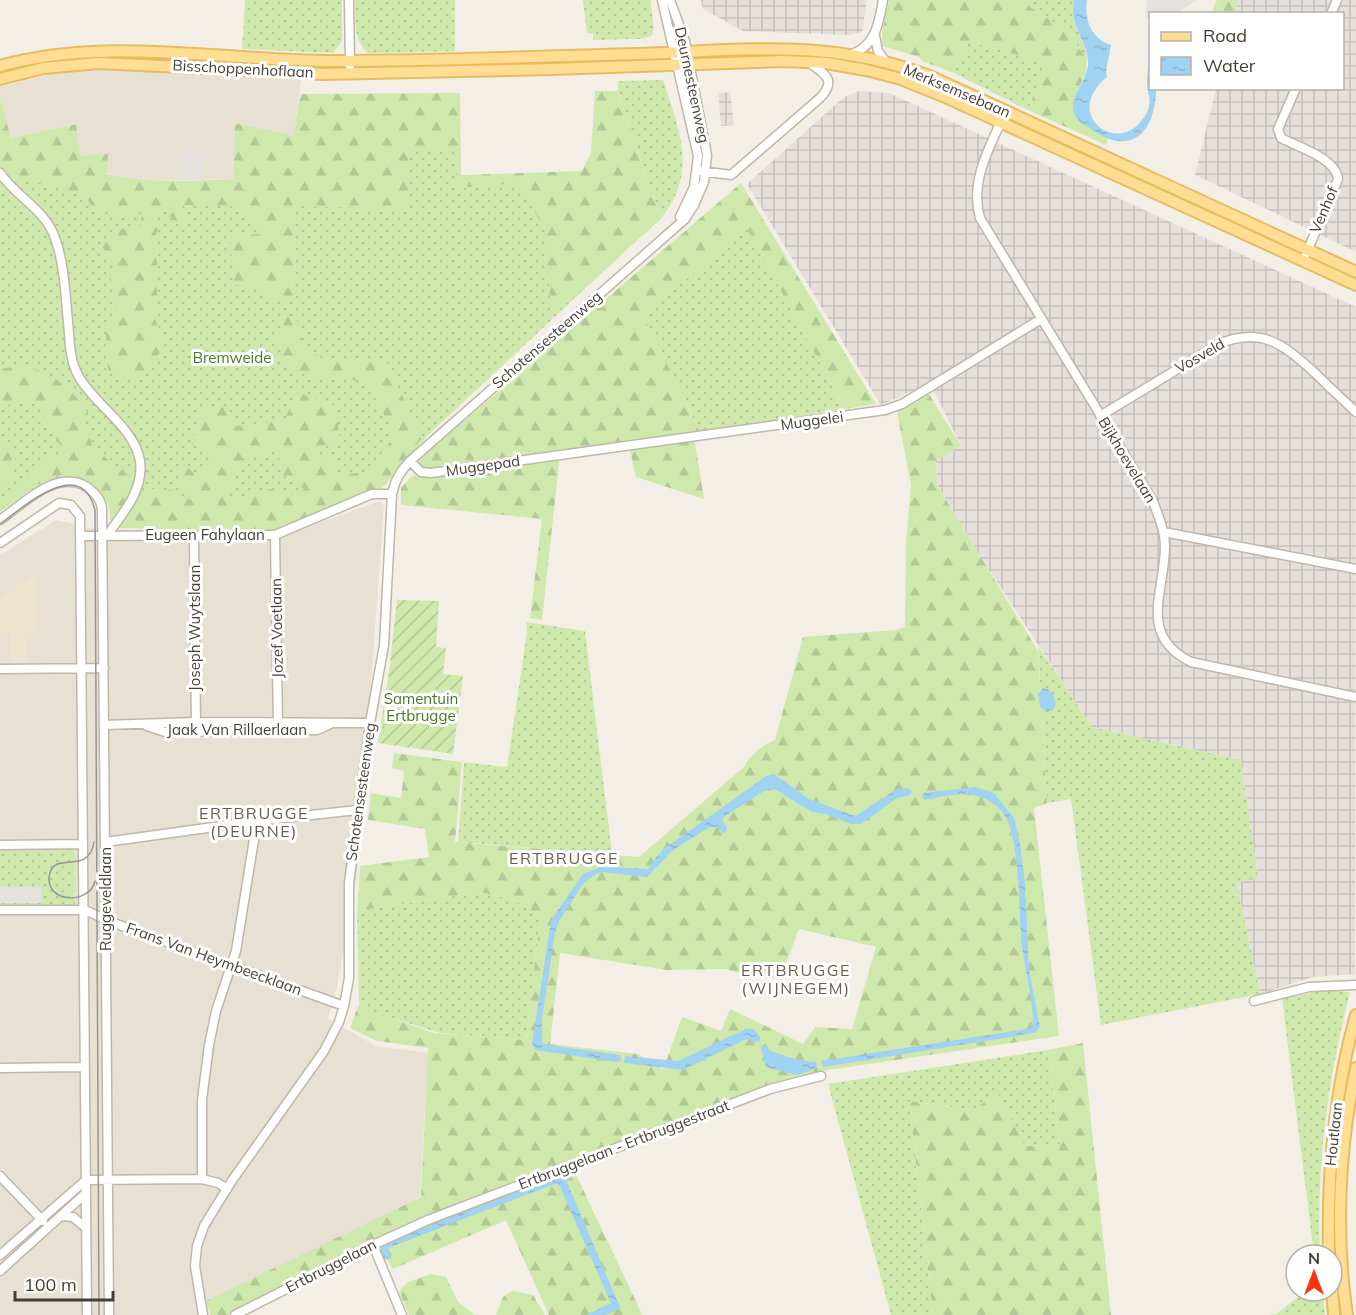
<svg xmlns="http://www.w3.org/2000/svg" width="1356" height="1315" font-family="Mulish,sans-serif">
<defs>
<pattern id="industrial-grid" width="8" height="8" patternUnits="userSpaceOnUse" patternTransform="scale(1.5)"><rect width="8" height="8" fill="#e5e0db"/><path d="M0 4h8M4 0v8" fill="none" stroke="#c6c1bd"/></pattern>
<pattern id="grass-dots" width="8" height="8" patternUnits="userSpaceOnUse" patternTransform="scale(1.5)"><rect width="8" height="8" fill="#cfe9ad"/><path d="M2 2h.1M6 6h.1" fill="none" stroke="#b3c995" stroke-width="1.8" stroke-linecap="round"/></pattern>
<pattern id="forest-firs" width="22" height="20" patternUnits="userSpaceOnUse" patternTransform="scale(1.5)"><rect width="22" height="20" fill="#cfe9ad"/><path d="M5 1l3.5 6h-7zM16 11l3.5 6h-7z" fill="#b3c995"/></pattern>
<pattern id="garden-furrows" width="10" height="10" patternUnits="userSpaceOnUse" patternTransform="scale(1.5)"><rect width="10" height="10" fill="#cfe9ad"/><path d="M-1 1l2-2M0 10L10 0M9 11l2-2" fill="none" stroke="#b3c995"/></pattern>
<pattern id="water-ripples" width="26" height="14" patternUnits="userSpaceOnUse" patternTransform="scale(1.5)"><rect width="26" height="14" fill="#a0d2f2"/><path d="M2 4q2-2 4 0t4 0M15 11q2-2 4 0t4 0" fill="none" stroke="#8bb5d0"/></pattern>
</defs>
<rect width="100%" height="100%" fill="#f3efe6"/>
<path fill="#e7e1d4" d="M103,69l198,10 -8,58 -58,-14 -2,56 -82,2 -21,-2 -23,-6 -27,-16 -5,-33 -64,14 -11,-40v-11l56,-14z
M380,501l4,4 -27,372 -21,114 -8,28 48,27 52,7 -8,144 -214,108 1,10h-207v-760l56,-35 60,14 161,4z"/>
<path fill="url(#industrial-grid)" d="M701,0h166l-5,32 -13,3 -106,-4 -40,-22z
M1238,0h118v252l-161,-77 21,-86 126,-1v-74l-107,-1z
M859,91l30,2 467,214 -1,667 -42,3 -53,17 -23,-111 21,-5 -17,-118 -149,-33 -112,-171 -43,-72 -1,-23 25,-15 -31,-63 -49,22 -134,-221 97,-87z
M730,92l4,33 -13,1 -3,-33z"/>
<path fill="#ede4cf" d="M36,573l1,60h-12l1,29h-16v-29h-10v-33z"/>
<path fill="url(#grass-dots)" d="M245,0h97v41l-9,12 -91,-4z
M355,0h100v51l-87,2c-16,-14 -12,-34 -13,-53z
M583,0h67l4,27 -2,9 -11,3 -48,1v-6l-6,-1z
M1020,0h54c-6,27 11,34 13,58l-9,-10 -4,-12z
M968,41l72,20 3,10 -15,39 -74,-37z
M663,80c17,52 35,92 -2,139l-43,-128v-10z
M459,95l2,81 118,-4 70,57 -221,206 -45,52 -101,44 -170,-3c-2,-9 -2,-20 -6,-28 -2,-6 -9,-13 -15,-17 -33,-20 -65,11 -91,29v-397l8,34 101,33 183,5z
M747,228l98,181 -145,23 -57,-117z
M526,622l59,9 27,223 -154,-12 6,-80 43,5 20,-135z
M1038,646l54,81 149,33 17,118 -21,5 23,111 -159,31 -30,-226 -24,4z
M74,846l1,59h-75v-58z
M480,892l35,8 25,19 -14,121 -87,-7 -80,-26 -2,-96z
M1323,990l27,2c-22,87 -34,173 -30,263h-6l-32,-256z
M1048,1050l12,95 -35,1 -53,-36 -63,-9 24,214h-42l-63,-231z
M1306,1291h17l2,24h-56l7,-1z"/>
<path fill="url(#forest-firs)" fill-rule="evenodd" d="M889,0h131l54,36 4,12 9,10 -1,15 -8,16 15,41 15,8 -2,7 -78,-35 15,-39 -4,-10 -71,-20 -14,32 -32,-12 -3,-4 -37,-11v-14z
M1217,0h21l-3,13 -24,1z
M595,91h23l43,128 -111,99 -1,-39 -5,-30 3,-16 -29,-50 -60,5 -4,-38 -45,1 1,58 -117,-3v94l-17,1 -14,-13 -28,-3 -4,-50 35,-1 -27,-28 -57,-1 8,10 -6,9h-8l-6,-10 4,-7 -24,9 9,13 -6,15 5,18v41l-2,17 11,22c-9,16 -21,37 -43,36 -4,-1 -10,-4 -14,-6l-4,-20 2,-28 10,-16 -8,-28 6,-18 -13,-15 13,-19 25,2 2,-16h-44c-5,-6 -10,-15 -16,-18 -21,-14 -69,-11 -82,-33v-65l11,40 65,-14 4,32 28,-2 -1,20c41,10 84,7 126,5l2,-56 58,13 7,-42 160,-1 1,82 121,-4 9,-18z
M741,183l135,221 -31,5 -98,-180 -104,86 57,117 -173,23 -97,16 -11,-3 -1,-5 3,-5z
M284,316l12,2 7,26 19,14 63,1 37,79 -40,48 -105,46 -165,-5c-1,-7 -1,-16 -4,-23 -12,-25 -41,-36 -66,-23 -15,7 -29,19 -42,29v-7l35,-35 28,-18 -26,-46h-26l-11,5v-47l4,6c8,0 17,-3 24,-1 26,6 47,25 60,46l-3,11 8,24 41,32 17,9 22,1 18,11 -14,-27 3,-10 16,9 13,-4 3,-15 -20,-10 10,-35 24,-3 9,20 49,-5 13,-29 39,14 4,37 -18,2 -6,9 18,7 1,16 33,-6 27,-36 -29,-54 -53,-5 -26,-10 -10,-25zM278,450l4,24 22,15 -11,6 -23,-6 -24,7 -20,3 14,-31 3,-12 9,1z
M929,394l32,52 -25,15 1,24 101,166 9,152 -13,5 25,228 -231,34 -45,12 -212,82 71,150 -3,1h-90l-43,-95 -113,49 -18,-27 -80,38 -67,35h-18l-4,-14 215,-104 7,-149 -51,-7 -27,-13 8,-22 76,27 92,7 14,-121 -25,-19 -35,-8 -123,19 3,-45 69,-9 -4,-28 -57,-9 3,-27 30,5 3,-27 -12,-3 2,-15 68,9 -7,80 184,15 105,-90c5,-10 20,-24 31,-27l28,-103 92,-7 10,-3 1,-85 5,-57 -14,-73zM799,929l77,18 -24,82 -37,-2 -12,17 -73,-35 -9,22 -39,-14 -19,53 -25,-16 -88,-10 10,-91 107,17 58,-1 29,8 26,2z
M694,437l10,62 -68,-22 -7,-31z
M0,445l7,2 10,15 -4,13 -13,12z
M560,455l-18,165 -12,-2 12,-99 -141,-14v-17l11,-12z
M1083,1043l28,272h-178l-24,-214 63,9 26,-16 27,52 35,-1 -12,-95z
M431,1274l15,3 12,25 17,13h-66l-10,-24 9,-9z
M512,1291l21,4 12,20h-49l7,-18z"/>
<path fill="url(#garden-furrows)" d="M397,600l42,1 -3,46 10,1 -3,26 20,2 -10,78 -75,-11 11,-71z"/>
<path fill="#e4e1de" d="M1147,0h50l-20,13 -27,1v4h-4z
M183,150l22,1 -2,29 -25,-1z
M0,887h41v16h-41z"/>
<path fill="url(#water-ripples)" d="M1074,0h13c-3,20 4,38 24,45l-5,26 1,6c-49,40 18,85 41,33 4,-10 -1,-18 -1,-28 0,-9 2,-19 3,-28v34l6,1c0,39 -22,69 -62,42 -6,-5 -14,-7 -18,-14 -11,-18 11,-34 12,-52 1,-25 -20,-38 -14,-65z
M1043,688c9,1 11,8 13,16l-4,7h-5l-7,-4 -2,-13z
M774,774l35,25 46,17 42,-27 12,-1 3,3 -1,4 -14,3 -36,26h-10l-26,-10 -13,-2 -36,-22 -9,-1 -42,27 -3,4 5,8 -1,4 -3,1 -6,-6h-7l-37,23 -26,27 -46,-5 -4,1 -14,11 -24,37 -4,12 -13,86v24l6,2 72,10 2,5 -5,2 -82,-12 -3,-7 19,-121 2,-5 30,-43 19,-7 46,2 9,-13 8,-8 101,-72z
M976,787l18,6 20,25 6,26 5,39 4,87 11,57 -5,6 -212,34 -2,-6 211,-33c4,-18 -8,-61 -10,-82 -4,-39 -1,-80 -12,-119 -3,-9 -7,-16 -15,-22 -20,-17 -46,-10 -70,-5l-3,-4 1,-3z
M746,1029h8l6,8v4l-5,2 -5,-4 -6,1 -61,30 -59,-7 1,-7 53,5z
M766,1044l3,6c15,6 30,11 47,12l1,6 -19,7 -30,-7 -3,-3 -4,-19z
M559,1174l5,1 56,132 -1,2 -14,6h-19l25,-12 -51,-116 -3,-4 -169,65 4,10 -8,2 -4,-13 3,-4z"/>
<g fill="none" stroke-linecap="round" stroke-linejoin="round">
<defs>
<path id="minor" d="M349,0l1,66
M662,0l36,156 -4,31 -14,30
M1331,14l6,-14
M875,36l3,15 8,11
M852,54c24,-8 27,-32 31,-54
M1296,88l-18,41 3,9c17,9 55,20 57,41l-32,75
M1006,111c-15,33 -37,70 -26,107l173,283c5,15 12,29 12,45 0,46 -28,89 26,116l165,35
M701,171l30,4 89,-77c17,-18 5,-24 -9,-34
M0,173c17,25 45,36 55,65 10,26 11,67 14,95 1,16 2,30 10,44 16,28 56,51 61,84 4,28 -16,51 -32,73
M1100,416l119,-72c43,-18 65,1 96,29 13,13 27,26 41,39
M410,461l11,11 10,1 454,-63 17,-6 139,-85
M0,520c23,-16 57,-52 87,-33 8,6 14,12 15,22l7,806
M1164,532l192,37
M194,535l2,192
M275,535l3,191
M81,536l194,-1 97,-41h20
M0,543l59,-40 12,2 9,11 7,799
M0,669l104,-1
M104,725l92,-3 174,1
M147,726l18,6 152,-2 13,-6
M106,842l151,-21 100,-11
M0,845l83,-1
M0,910h85
M85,910l26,12 233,84
M1254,1001l55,-14 47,-2
M0,1068l84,-1
M0,1176l43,45
M202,1179v-79l7,-55 7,-34 20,-60 21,-130
M61,1216l12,1 13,11
M373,1245l29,70
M0,1255l86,-75 116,-1 16,4 9,6
M0,1271l86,-78
M203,1315l-8,-49 2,-20 7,-20 27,-44 93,-131 15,-29 5,-16 5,-28v-95l21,-160 14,-78 8,-151c3,-14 8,-22 18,-33l275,-242 9,-14 10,-23 3,-27 -22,-114 -15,-41
M235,1315l138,-70 55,-25 342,-131 51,-13"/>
<path id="major" d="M0,66c110,-30 221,-5 333,-5 100,0 201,-4 301,-7 107,-3 195,-17 298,23l424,195
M0,79l44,-11 55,-5 224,11 229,-5 232,-8 42,2 40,7 35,9 42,17 413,189
M1329,1255c-2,-81 5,-162 27,-240
M1332,1291l2,24
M1347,1315c-12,-81 -8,-168 9,-247"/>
</defs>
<use href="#minor" stroke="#bfb7a8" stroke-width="11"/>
<use href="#major" stroke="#e6bc61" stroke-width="14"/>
<use href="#minor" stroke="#fff" stroke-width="8"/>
<use href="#major" stroke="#ffde93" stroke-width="10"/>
<path stroke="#969696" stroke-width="1.5" d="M0,524c24,-17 81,-70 95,-14l4,805
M94,842c-6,36 -43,6 -45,36 -1,26 41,26 46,3"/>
</g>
<g text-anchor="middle" stroke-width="6" stroke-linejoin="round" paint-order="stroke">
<g font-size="15" fill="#463f35" stroke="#fff">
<text transform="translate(243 69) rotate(3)" y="5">Bisschoppenhoflaan</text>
<text transform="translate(692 85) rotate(78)" y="5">Deurnesteenweg</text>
<text transform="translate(957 91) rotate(23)" y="5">Merksemsebaan</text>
<text transform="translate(1324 210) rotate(-67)" y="5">Venhof</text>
<text transform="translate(547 340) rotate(-41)" y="5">Schotensesteenweg</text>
<text transform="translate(1200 356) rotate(-30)" y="5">Vosveld</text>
<text transform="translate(812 421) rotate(-8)" y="5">Muggelei</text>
<text transform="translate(1127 460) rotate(59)" y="5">Bijkhoevelaan</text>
<text transform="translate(483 466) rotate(-8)" y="5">Muggepad</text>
<text x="205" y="540">Eugeen Fahylaan</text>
<text transform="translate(195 628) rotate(-90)" y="5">Joseph Wuytslaan</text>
<text transform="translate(277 628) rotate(-91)" y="5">Jozef Voetlaan</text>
<text x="237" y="735">Jaak Van Rillaerlaan</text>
<text transform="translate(361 792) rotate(-82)" y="5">Schotensesteenweg</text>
<text transform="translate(106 899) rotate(-90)" y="5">Ruggeveldlaan</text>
<text transform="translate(214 959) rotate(20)" y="5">Frans Van Heymbeecklaan</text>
<text transform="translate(1334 1134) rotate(-84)" y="5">Houtlaan</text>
<text transform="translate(624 1145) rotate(-21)" y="5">Ertbruggelaan - Ertbruggestraat</text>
<text transform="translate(331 1266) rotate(-27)" y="5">Ertbruggelaan</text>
</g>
<g font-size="15" fill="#477927" stroke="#fff">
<text x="232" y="363">Bremweide</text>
<text x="421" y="704">Samentuin<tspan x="421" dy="17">Ertbrugge</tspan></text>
</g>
<g font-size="16" letter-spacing="1.5" fill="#695d4c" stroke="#fff">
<text x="254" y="819">ERTBRUGGE<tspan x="254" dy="18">(DEURNE)</tspan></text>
<text x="564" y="864">ERTBRUGGE</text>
<text x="796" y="976">ERTBRUGGE<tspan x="796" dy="18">(WIJNEGEM)</tspan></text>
</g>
</g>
<rect x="1149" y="12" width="195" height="78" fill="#ffffff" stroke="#b5b2ae" stroke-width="1.5"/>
<rect x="1161" y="32" width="30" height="9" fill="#ffde93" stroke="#b5b2ae" stroke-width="1.5"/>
<text x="1203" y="42" font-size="18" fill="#463f35">Road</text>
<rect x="1161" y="57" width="30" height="18" fill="url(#water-ripples)" stroke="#b5b2ae" stroke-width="1.5"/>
<text x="1203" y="72" font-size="18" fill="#463f35">Water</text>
<g transform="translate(1314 1273)"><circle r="28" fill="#ffffff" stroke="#b5b2ae" stroke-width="1.5"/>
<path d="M0-4.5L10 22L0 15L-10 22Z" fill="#ff3111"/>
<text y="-9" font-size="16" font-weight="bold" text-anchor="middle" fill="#463f35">N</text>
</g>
<path d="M15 1291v9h98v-9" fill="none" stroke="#463f35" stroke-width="3"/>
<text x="24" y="1291" font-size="18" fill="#463f35" stroke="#ffffff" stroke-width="4.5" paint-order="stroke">100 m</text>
</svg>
